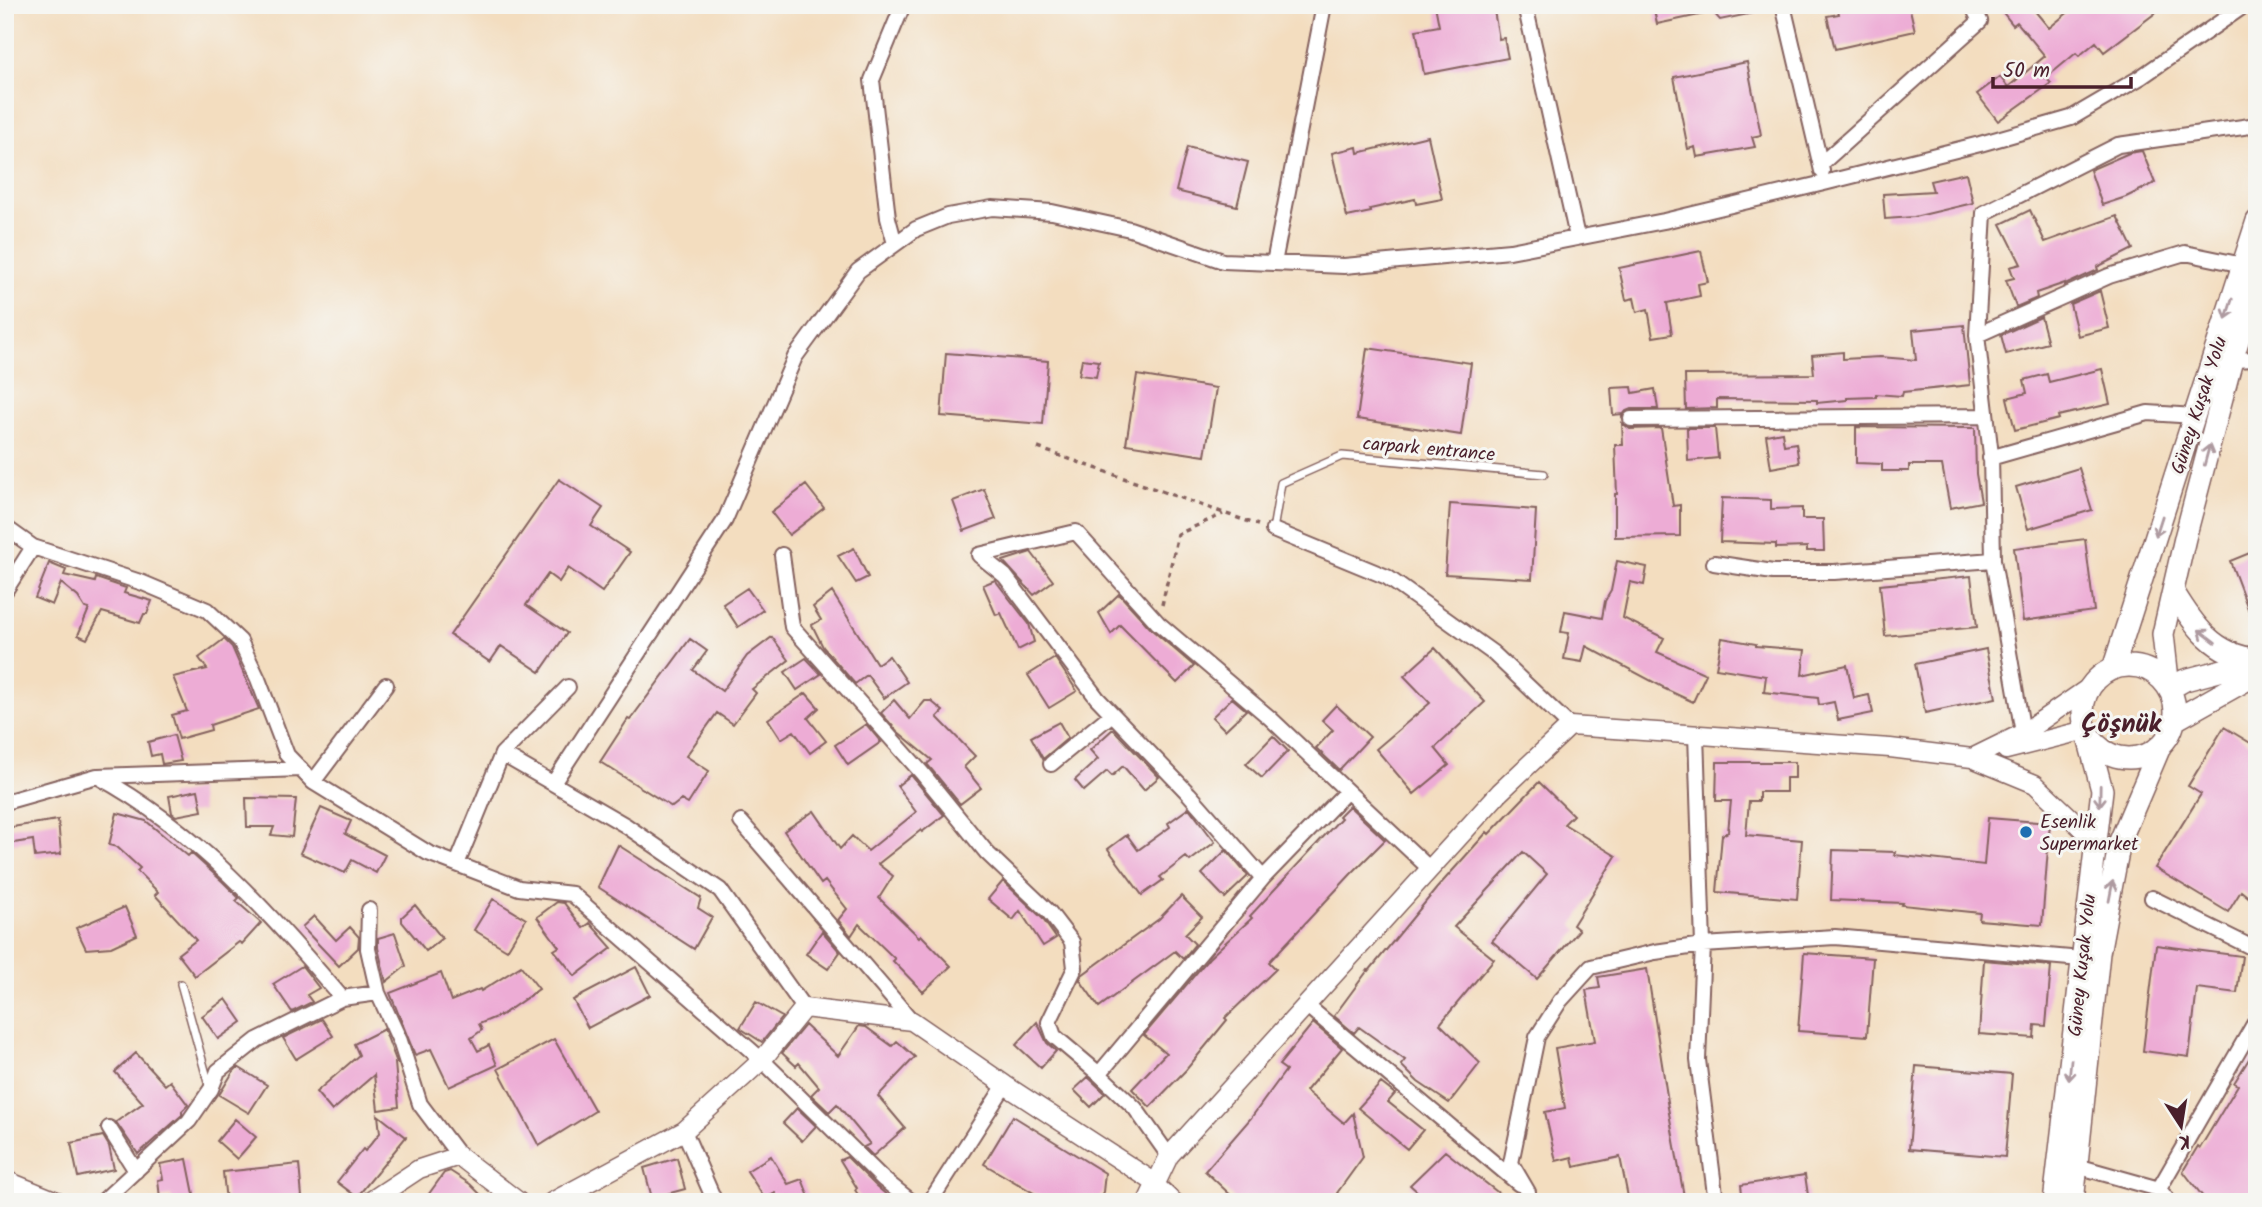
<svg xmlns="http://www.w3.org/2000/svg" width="2262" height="1207" font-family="Kalam,sans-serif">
<rect width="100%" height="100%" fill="#f6f6f2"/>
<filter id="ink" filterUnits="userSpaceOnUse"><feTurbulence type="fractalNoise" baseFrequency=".0143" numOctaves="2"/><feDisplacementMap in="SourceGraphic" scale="14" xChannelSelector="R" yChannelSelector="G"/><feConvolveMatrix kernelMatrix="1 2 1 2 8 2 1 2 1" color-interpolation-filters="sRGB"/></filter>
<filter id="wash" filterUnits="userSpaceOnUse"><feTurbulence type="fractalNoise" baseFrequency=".00686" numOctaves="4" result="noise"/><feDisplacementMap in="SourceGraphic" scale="28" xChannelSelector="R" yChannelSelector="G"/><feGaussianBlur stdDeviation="1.57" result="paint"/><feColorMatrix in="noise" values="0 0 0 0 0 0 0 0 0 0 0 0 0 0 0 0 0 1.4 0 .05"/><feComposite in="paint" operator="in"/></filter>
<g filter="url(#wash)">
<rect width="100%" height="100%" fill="#f3ddbf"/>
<g id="blocks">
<path fill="#edacd5" d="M1435,5h58l6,34 5,-1 4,20 -84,16 -8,-44 23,-4z
M1653,5h104l1,7 -38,8 -7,-8 -56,12z
M1837,5h72l6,26 -80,18 -8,-33 12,-2z
M1997,5h33l19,23 28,-23h89l-62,47 -8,-10 -17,14 -3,-3 -30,25 5,5 -53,38 -21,-27 23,-17 8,10 37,-31 -28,-34 -4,3z
M1747,62l14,73 -9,2 3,10 -58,10 -2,-10 -7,2 -14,-72z
M1428,136l14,63 -26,5 -1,-5 -45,10 1,3 -24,5 -15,-64 25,-6 1,6z
M1187,147l61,15 -11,44 -61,-15z
M2142,151l13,32 -29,14 -24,8 -12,-35 39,-17z
M1966,173l7,30 -59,14 -29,2 -2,-25 50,-3 -3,-10z
M2030,210l15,32 72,-26 16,33 -36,18 1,3 -33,15v-2l-29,10 1,5 -21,9 -10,-27 8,-2 -4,-11 11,-3 -20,-40z
M1701,251l7,31 -10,2 2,12 -33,7 5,31 -19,3 -5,-28 -11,3 -3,-14 -8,2 -7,-32z
M2100,291l9,37 -31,8 -8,-32z
M2041,317l7,26 -42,11 -5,-19z
M1964,325l6,60 -67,7 -1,4 -26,-2v3l-29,1v2l-30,3v-3l-100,-1v9l-31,1 -1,-34 129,-1 -2,-19 31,-3v7l37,-2 36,3 -3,-30z
M1367,348l104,15 -10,72 -104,-16z
M946,353l102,8 -5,63 -102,-8z
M1082,359l17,2 -3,16 -17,-2z
M2102,369l8,35 -52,12 1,3 -44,11 -8,-32 20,-5 -3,-13 23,-6 2,8z
M1137,375l79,13 -11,68 -79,-12z
M1632,387l1,6 22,-4 3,20h-27l-5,2 -4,5v-2l-9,1 -2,-27z
M1622,423l8,6 31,-1 12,78 7,-1v31l-65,1v-43h2l-2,-49h8z
M1856,427l119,1 1,46 5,28 -31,6 -8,-43h-33v6h-27v-7l-26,-1z
M1687,428h28l3,30 -30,3z
M1782,432l2,13 12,-2 3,20 -28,5 -5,-33z
M2079,468l13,42 -64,19 -12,-42z
M559,479l44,29 -12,18 39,26 -28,40 -34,-24 -9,14 -11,-8 -22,31 41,28 -27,39 -39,-26 -11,16 -40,-27z
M806,485l18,23 -35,27 -18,-23z
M984,489l12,30 -32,12 -11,-30z
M1722,498l49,2v9l31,-1v11h21l1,32h-17v-4l-31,1v-4l-56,-2z
M1450,504l86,6 -4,69 -87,-5z
M2085,539l9,72 -71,10 -9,-73z
M854,548l14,29 -12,6 -18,-27z
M2257,550v77h-2l-25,-66z
M1031,552l22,29 -19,14 -31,-34z
M1617,561l30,6 -3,18 -14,-3 -7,36 41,20 -7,14 49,22 -13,28 -30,-14v-1l-77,-41 -4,16 -18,-3 5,-26 -8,-1 4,-21 37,7 3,-17 6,-10z
M49,563l17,7 -2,5 31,7 1,-4 30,10 -2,5 28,8 -5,13h-3l-4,9 -38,-11 -15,27 -9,-4 11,-26 -4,-1 -7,-11 -17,-14 -9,22 -17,-7z
M1971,576l6,51 -92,9 -5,-51z
M995,580l34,44 5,18 -16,8 -17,-37 -5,2 -13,-30z
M747,588l16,22 -25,17 -15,-23z
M832,592l45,72 12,-8 18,26 -23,16 -17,-23 -12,9 -32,-37 -11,-22 9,-5 -8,-13z
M1119,594l33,36 42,36 -17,17 -57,-58 -9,9 -12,-21z
M772,637l17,23 -37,29 4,4 -23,31 -16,-11 -31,43 23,15 -21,33 -7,-4 -9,7 -72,-45 28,-43 2,1 60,-81 17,12 -14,19 29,21 25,-35z
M1722,638l34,6v2l49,4 -3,25 45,-10 7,33 15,-3 4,18 -35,7 -4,-18 -15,3 -1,-7 -54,-6 2,-16 -50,-8z
M224,639l8,8 27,62 -49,16 1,5 -32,9 -7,-24 15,-4 -14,-34 34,-8 -8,-11z
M1435,648l50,54 -50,46 14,17 -35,29 -38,-45 54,-46 -26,-27z
M1986,649l10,49 -71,15 -10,-49z
M806,658l15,16 -24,16 -12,-18z
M1055,658l22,33 -28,17 -21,-33z
M806,693l13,15 -11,10 18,23 -16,12 -16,-22 -13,8 -13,-20z
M1232,698l14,12 -21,20 -13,-13z
M894,700l16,19 15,-18h6l12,10 -6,6 38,39 -11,11 17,21 -21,16 -33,-40 5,-4 -35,-29 -16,-18z
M1336,705l34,32 -31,33 -23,-22 17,-18 -11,-10z
M1059,722l9,16 -25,21 -12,-22z
M866,724l15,18 -33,23 -13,-20z
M2224,727l33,20v157l-16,-13 -13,21 -73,-44 46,-74 -13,-8z
M1113,729l46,48 -15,13 -21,-24 -11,10 -5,-5 -23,20 -9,-11 23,-21 -8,-9z
M174,735l7,26 -19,3 -2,-10 -9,2 -3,-14z
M1273,736l15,15 -26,27 -16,-14z
M1717,762h78v16h-9v14h-27v9h-10l-3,34 56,5 -5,59 -80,-7 5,-57 6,-3 3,-31h-15z
M911,775l33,40 -22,17 -1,-2 -43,34 15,12 -14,22 40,39 2,-2 30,31 -28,26 -30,-31 2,-2 -36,-35 -8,12 -13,-16 9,-11 -22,-28 -4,3 -37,-53 30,-20 26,38 12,-13 16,15 48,-39 -19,-26z
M1539,782l34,33 -9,9 52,32 -43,69 6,5 -42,49 -45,-38 55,-67 -24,-22 -69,75 40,32 -54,65 40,39 -31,40 -31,-21 -17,-17 4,-5 -46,-33 -5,6 -20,-17 34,-46 1,1 68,-83 50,-56 2,2z
M198,790l4,21 -26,5 -4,-3 -3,-17z
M246,798l50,1 -4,38 -21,-2 3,-8h-27z
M1349,806l36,34 -34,34 -82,88 7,7 -51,49 2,2 -41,50 -36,37 -18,-18 34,-36 -22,-18 65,-77 43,-40 -2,-2 91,-98 -2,-2z
M321,808l30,13 -6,13 40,21 -9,18 -24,-13 -7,13 -45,-20z
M1189,808l26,34 -25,19 -4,-4 -26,20 3,3 -21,15 -34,-46 19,-14 11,15 32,-23 -2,-4z
M117,813l29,8 42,35 3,-3 32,29 16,16 -3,3 25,22 -19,21 -3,-2 -44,34 -17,-22 18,-14 -41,-45 3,-3 -21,-21 3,-3 -23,-21 -8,-2z
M1988,818l62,5 -8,102 -63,-5 1,-7 -78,-8 1,-2 -72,-3 2,-50 62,2 -1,3 90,10z
M58,820l3,34 -26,3 -2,-17 -26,4 -2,-16z
M618,845l83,53 -3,10 14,9 -18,32 -96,-62z
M1226,850l22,26 -23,22 -23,-24z
M1003,881l39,37 14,20 -13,8 -23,-35 -7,9 -25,-21z
M1181,896l21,21 -17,17 10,10 -12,15 -8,-8 -76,56 -19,-27 2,-5 77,-56z
M493,899l33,20 -19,31 -33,-20z
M557,902l7,1 19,25 7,-5 22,25 -37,28 -21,-26 5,-3 -22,-30z
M415,905l27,33 -16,13 -24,-29v-5z
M125,907l12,28 -26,12 -25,2 -10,-21z
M314,916l22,24 14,-13 9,10 -1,11 -19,18 -37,-39z
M822,931l18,21 -12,17 -22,-15z
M395,933l11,33 -20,16 -8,-34v-10z
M2156,945l86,11 -5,37 -40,-5 -8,69 -46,-6z
M1804,953l69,5 -6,78 -69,-5z
M1984,960l67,6 -5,60 -11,-1 -1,13 -55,-4z
M302,966l17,22 -12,7 5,7 -20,10 -19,-28z
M521,966l18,23 -36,25 -24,10 3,6 -11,8 7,13 11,-6 8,20 -48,22 -18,-38 -16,6 -25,-62 51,-20 10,28 29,-12 1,2z
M636,967l14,28 -62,33 -15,-28z
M1647,969l21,133h-1l18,100h-56l-9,-45 -46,10 -2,-10 -16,4 -11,-49 20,-4 -10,-60 40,-7 -9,-51 14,-2 -2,-11z
M226,999l16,23 -24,17 -16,-23z
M756,1002l26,15 -20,25 -22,-14z
M322,1019l11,17 -37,23 -13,-21z
M1037,1022l10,21 9,8 -15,17 -25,-23z
M1313,1023l29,25 -36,43 38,32 9,-10 10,44 -26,36 11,9h-110l-33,-31 46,-53 35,-48 -7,-5z
M805,1025l33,31 21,-30 7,1 26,19 5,-5 18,16 -37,39 27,32 -32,28 -9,-9 6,-3 -33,-40 -8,8 -18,-17 8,-8 -20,-24 -3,3 -14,-13z
M384,1029l13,34h-2l4,44 -21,3 -4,-35 -42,36 -16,-19 43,-37 -5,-11z
M554,1039l41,72 -56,35 -41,-77z
M2257,1046v156h-50l-24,-31 15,-25 2,2 38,-63 -4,-2z
M136,1053l29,32 5,-4 18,24 -6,6v4l-44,39 -22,-32 27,-19 -28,-31z
M1916,1066l96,8 -7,83 -96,-8z
M238,1067l29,18 -18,28 -30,-18 14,-23z
M1088,1077l17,16 -14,14 -17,-17z
M1381,1083l14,11 -7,8 35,28 -16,19 -49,-41z
M797,1108l19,18 -14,15 -19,-18z
M378,1115l28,22 -49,60 -20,-15 26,-33 2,2 15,-18z
M1013,1116l92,57 -2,19 -6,10h-48l-65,-38z
M235,1119l21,18 -19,22 -20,-18z
M103,1136l6,10 5,23 -36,8 -7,-34z
M1445,1151l65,51h-96l6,-8 -10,-9z
M771,1156l17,28 14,-5 9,23h-33l-3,-9 -10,6 -18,-28z
M847,1157l29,29 19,16h-32l-8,-12 2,-2 -17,-28z
M677,1158l8,31 -33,9 -8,-30z
M187,1159l8,40 -23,3 -1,-6 -11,2 -2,-18 5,-1 -3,-15z
M299,1164l3,33 -42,5h-34l-3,-30z
M450,1171l20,13 18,18h-65l21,-29z
M1805,1175l4,27h-66l-2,-17z"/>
</g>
</g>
<g filter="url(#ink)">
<use href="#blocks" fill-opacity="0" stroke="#85625f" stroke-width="2"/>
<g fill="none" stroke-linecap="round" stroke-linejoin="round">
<defs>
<path id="service" d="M1273,530l8,-47 61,-27 202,18
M181,984l28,101"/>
<path id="minor" d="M1525,5l52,232
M1783,5l39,166
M1821,164l159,-143 -8,-16
M895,244l-7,-26 -16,-138 31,-75
M1274,263l50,-258
M1977,335l132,-59 76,-23 58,12
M2232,360l25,-1
M1631,419l355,-3
M1990,458l158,-45 47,3
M5,527l28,20
M1273,530l114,47 106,76 77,73
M782,555l10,72 130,146 65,80 62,59 23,30 3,26 -26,54 5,14 45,38
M1714,563l59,9h61l159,-12
M5,591l28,-44 110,36 64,27 33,31 18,38 29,76 26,27 115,71 91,35 53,6 190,166 121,119 29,23
M2023,733l-30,-173 -2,-105 -14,-120 7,-122 134,-68 139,-20
M1696,734l7,211 -5,115 18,142
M502,754l123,71 95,65 84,118
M1051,764l61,-50
M98,776l203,-7
M313,782l73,-97
M554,782l171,-262 70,-163 63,-86 58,-42 32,-13 44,-8 60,4 78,17 93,32 121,5 166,-15 154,-30 160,-38 156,-39 91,-26 70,-41 104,-72
M5,802l92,-26c100,54 172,137 245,222l36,-5 22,48 20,63 39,52
M741,822l171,199
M457,864l45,-110 66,-67
M1263,878l-74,-84 -92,-96 -92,-122 -26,-21 97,-23 82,91 112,95 77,73
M2152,898l105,52
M369,910l-1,39 10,44
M1306,1005l213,179
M109,1128l27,43
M684,1131l31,71
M1169,1156l-34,-48 -36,-34 164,-196 84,-87 83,78
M2077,1166l82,23 10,13
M1157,1184l19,18
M2159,1189l98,-170
M102,1202l87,-81 22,-32 7,-18 39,-31 85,-42
M930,1202l75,-117
M1526,1202l2,-10 -17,-29 26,-126 23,-36 31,-34 64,-15 48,-7 132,-8 246,22"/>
<path id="tertiary" d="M2006,750l80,-20
M1972,758l51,-25 67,-46
M5,1180l54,22
M369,1202l50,-33 40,-13 60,46
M552,1202l132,-71 78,-71 42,-52 108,13 93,64 152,99
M1147,1202l22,-46 331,-364 70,-66 320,22 82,10 63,26 60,57"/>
<path id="secondary" d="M2257,281l-25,79 -47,178 -22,96 6,55 16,-9 72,-19
M2173,591c20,33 41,65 84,68
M2083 712a46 46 0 1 1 92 0a46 46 0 1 1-92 0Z
M2113,669l144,-448
M2175,720l82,-46
M2054,1202l48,-412 -16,-60
M2073,1202l26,-249 21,-112 40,-94"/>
</defs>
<use href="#service" stroke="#85625f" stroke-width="10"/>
<use href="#minor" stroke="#85625f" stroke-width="18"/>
<use href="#tertiary" stroke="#85625f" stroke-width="21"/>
<use href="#secondary" stroke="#85625f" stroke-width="24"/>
<path stroke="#85625f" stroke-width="3.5" stroke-dasharray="5 5" stroke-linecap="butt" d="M1038,448l220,77
M1162,605l16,-71 45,-20"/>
<use href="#service" stroke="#fff" stroke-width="7"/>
<use href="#minor" stroke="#fff" stroke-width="14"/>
<use href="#tertiary" stroke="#fff" stroke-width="18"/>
<use href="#secondary" stroke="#fff" stroke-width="21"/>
</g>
<defs><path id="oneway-shaft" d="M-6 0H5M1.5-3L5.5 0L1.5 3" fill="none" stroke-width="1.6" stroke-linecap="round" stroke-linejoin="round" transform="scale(1.75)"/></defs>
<g stroke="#ae9aa0">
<use href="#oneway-shaft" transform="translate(2229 309) rotate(108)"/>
<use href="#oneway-shaft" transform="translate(2207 455) rotate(-75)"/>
<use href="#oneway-shaft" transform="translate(2159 526) rotate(108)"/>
<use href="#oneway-shaft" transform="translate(2207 636) rotate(-143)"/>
<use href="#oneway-shaft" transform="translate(2100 796) rotate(91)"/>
<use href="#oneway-shaft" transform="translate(2111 891) rotate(-79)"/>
<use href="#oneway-shaft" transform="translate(2070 1070) rotate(96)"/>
</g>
</g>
<circle fill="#1f6fb2" stroke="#f6f6f2" stroke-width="2.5" cx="2026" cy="832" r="7"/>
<g text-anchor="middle" stroke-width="6" stroke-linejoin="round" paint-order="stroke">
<g font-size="19" fill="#4a1f2b" stroke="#f6f6f2">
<text transform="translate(2198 405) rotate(-72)" y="7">Güney Kuşak Yolu</text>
<text transform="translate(1429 448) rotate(5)" y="7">carpark entrance</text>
<text transform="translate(2081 965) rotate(-84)" y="7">Güney Kuşak Yolu</text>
</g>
<g font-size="19" fill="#4a1f2b" stroke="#f6f6f2" text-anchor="start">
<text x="2040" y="828">Esenlik<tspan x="2040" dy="22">Supermarket</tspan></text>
</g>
<g font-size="26" font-weight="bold" fill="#4a1f2b" stroke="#f6f6f2">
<text x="2121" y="732">Çöşnük</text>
</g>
</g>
<rect width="2262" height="1207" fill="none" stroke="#f6f6f2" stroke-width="28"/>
<g transform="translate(2181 1126) rotate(168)" stroke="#f6f6f2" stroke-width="5" paint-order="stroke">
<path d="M0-5L12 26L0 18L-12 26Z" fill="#4a1f2b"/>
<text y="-10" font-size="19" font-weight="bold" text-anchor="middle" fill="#4a1f2b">K</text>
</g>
<path d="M1993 77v10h138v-10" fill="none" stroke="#4a1f2b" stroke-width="3.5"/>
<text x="2003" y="77" font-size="21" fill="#4a1f2b" stroke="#f6f6f2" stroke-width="5" paint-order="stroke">50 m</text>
</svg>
